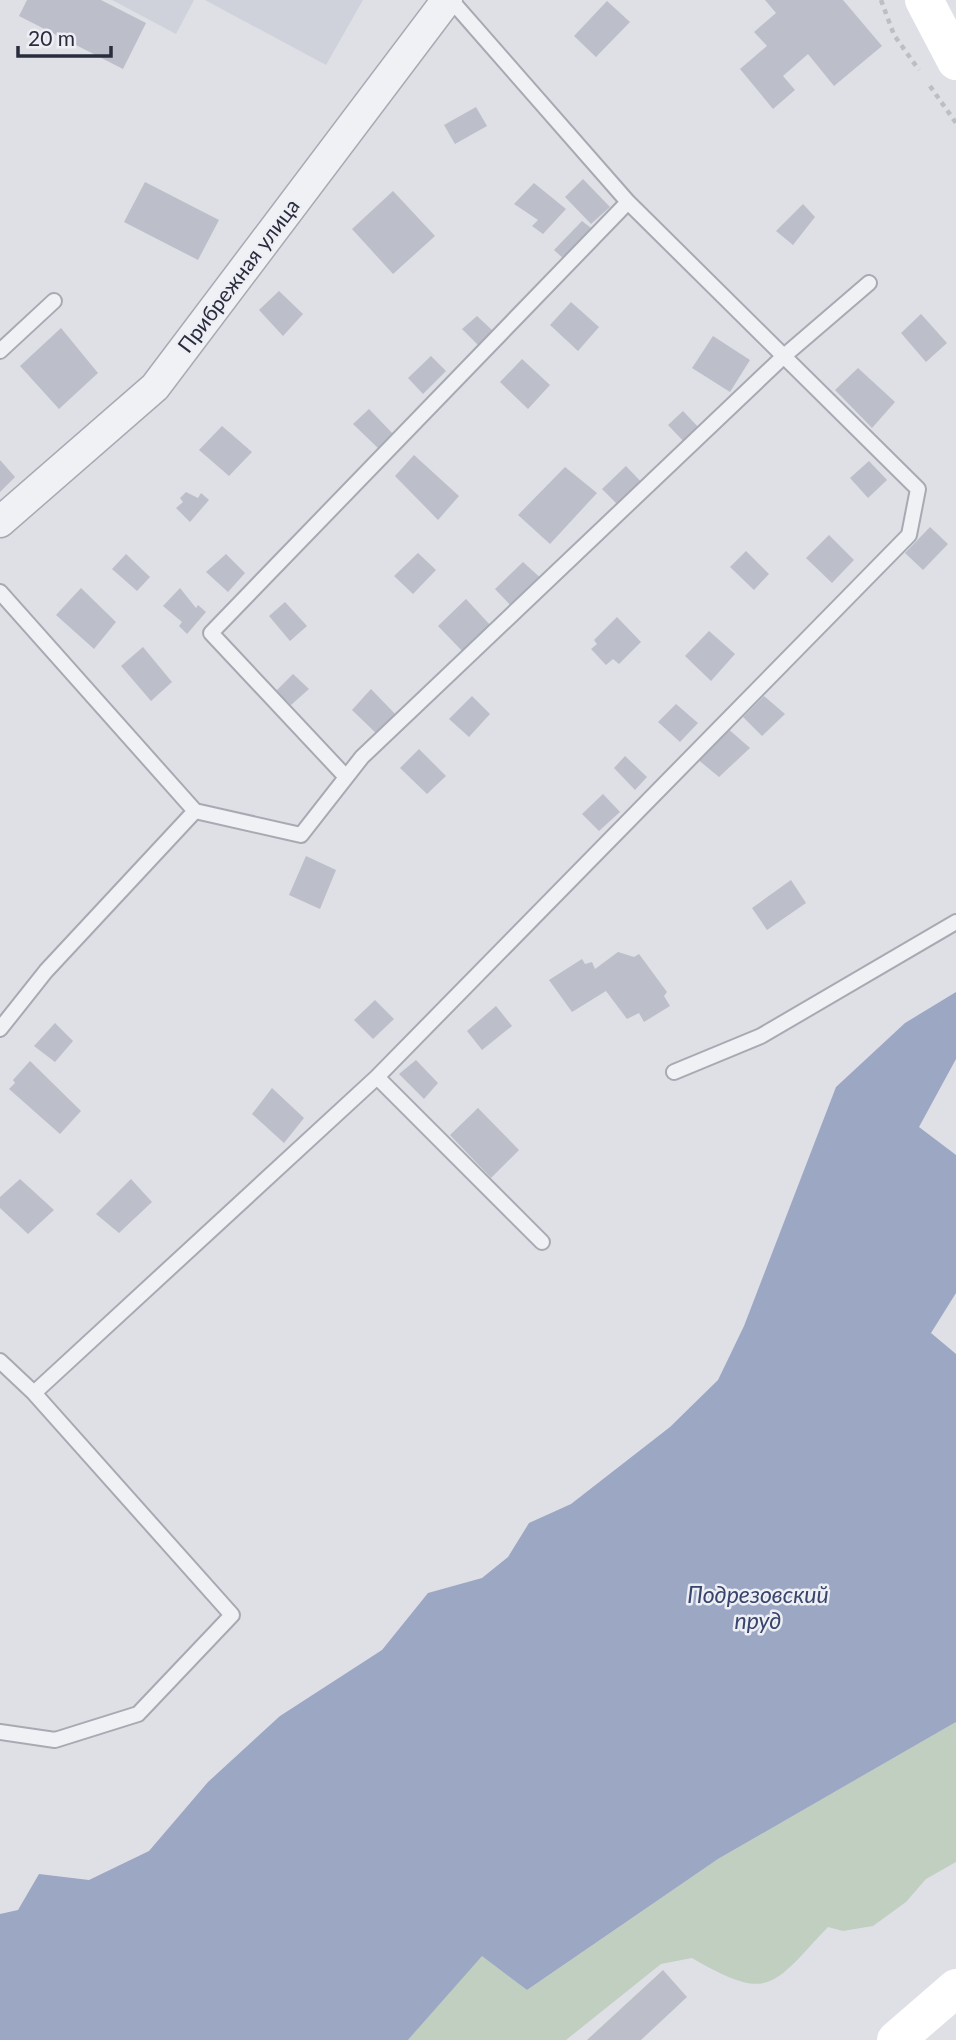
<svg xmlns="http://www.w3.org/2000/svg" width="956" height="2040" font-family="Lato,sans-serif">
<rect width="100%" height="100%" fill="#dee0e6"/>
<path fill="#d0d2db" d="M112,0h82l-18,34z
M205,0h158l-37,65z"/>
<path fill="#c1cfc0" d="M956,1722v140l-30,17 -20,23 -33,24 -30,5 -15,-4c-57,60 -58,76 -136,31l-31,6 -95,76h-158l74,-85 45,35 191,-131z"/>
<path fill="#9ca7c3" d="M956,992v67l-37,68 37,28v138l-25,40 25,21v368l-238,137 -191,131 -45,-34 -74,84h-408v-126l18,-4 21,-36 50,6 60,-29 59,-69 72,-66 102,-66 46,-57 54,-15 26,-21 21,-34 42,-19 99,-77 48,-47 26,-54 92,-239 69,-64z"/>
<path fill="#bcbec9" d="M27,0h74l45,23 -23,46 -104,-53z
M765,0h78l39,46 -48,40 -26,-32 -25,22 12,14 -22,19 -33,-40 27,-23 -13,-14 22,-19z
M607,1l23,21 -34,35 -22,-21z
M476,107l11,19 -32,18 -11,-19z
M583,179l27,28 -19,17 -26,-27z
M145,182l74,38 -21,40 -74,-38z
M534,183l32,26 -23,25 -11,-8 6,-6 -24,-16z
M393,191l42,45 -42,38 -41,-45z
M803,204l12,13 -22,28 -17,-14z
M582,221l13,10 -29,30 -12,-11z
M279,291l24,23 -20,22 -24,-26z
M571,302l28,25 -21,24 -28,-26z
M921,314l26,29 -21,19 -25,-29z
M477,316l16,15 -15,14 -16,-16z
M61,328l37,45 -39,36 -39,-43z
M713,336l37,24 -20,32 -38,-24z
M431,356l15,15 -23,23 -15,-16z
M522,359l28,26 -22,24 -28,-27z
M858,368l37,34 -23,26 -37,-38z
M369,409l26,27 -15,14 -27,-26z
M683,411l18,19 -15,14 -18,-19z
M222,426l30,26 -23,24 -30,-26z
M414,455l45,41 -21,24 -43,-44z
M0,460l15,17 -15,15z
M869,461l18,19 -19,18 -18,-20z
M626,466l19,20 -24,22 -19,-19z
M565,467l32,26 -47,51 -32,-29z
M186,492l12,6 3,-5 8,7 -19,22 -14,-14 7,-6 -3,-4z
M930,527l18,17 -25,26 -18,-17z
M829,535l25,25 -22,23 -26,-25z
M746,551l23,23 -15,16 -24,-23z
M418,553l18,17 -23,24 -19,-18z
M126,554l24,23 -13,14 -25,-22z
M226,554l19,19 -17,19 -22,-20z
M523,562l21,19 -29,29 -20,-21z
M81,588l35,34 -22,27 -38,-34z
M180,588l16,20 2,-3 8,7 -19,22 -8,-8 3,-4 -19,-16z
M466,599l26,28 -27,27 -27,-28z
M285,602l22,24 -17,15 -21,-25z
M617,617l24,25 -22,22 -6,-5 -7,6 -15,-16 6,-5 -3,-4z
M709,631l26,23 -24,27 -26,-25z
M143,647l29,35 -21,19 -30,-35z
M293,674l16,15 -18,16 -15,-14z
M371,689l28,29 -19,19 -28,-27z
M472,696l18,18 -21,23 -20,-18z
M764,696l21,18 -23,22 -19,-19z
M676,704l22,19 -18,19 -22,-20z
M726,727l24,21 -31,29 -23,-19z
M419,749l27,27 -19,18 -27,-26z
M625,756l22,21 -12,13 -21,-22z
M603,794l17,18 -21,19 -17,-17z
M306,856l30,14 -16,39 -31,-14z
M791,880l15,23 -39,27 -15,-22z
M618,952l16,5 5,-3 28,38 -3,4 6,10 -26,16 -5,-9 -12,6 -21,-28 -34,21 -23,-32 33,-21 3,5 7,-2 3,7z
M375,1000l19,19 -21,20 -19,-19z
M496,1006l16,20 -30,24 -15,-19z
M55,1023l18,18 -18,21 -21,-16z
M416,1060l22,23 -14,16 -25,-25z
M30,1061l51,50 -21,23 -51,-45 6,-6 -2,-3z
M272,1088l32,30 -20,25 -32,-29z
M478,1108l41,42 -28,28 -41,-43z
M20,1179l34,31 -26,24 -28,-26v-11z
M131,1179l21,23 -33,31 -23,-19z
M663,1970l24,27 -46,43h-54z"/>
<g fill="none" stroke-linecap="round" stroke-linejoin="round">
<defs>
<path id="service" d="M0,351l54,-50
M0,592l195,219 -149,160 -46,58
M346,777l-135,-144 417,-431
M195,811l106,24 61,-78 422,-401 85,-73
M674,1072l87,-36 195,-114
M377,1077l165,165
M0,1361l34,32
M0,1732l55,8 83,-26 94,-99 -198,-222 343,-316 532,-542 9,-46 -290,-287 -177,-202"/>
<path id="minor" d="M0,522l155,-135 292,-387"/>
</defs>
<use href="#service" stroke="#a8aab3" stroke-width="18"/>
<use href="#minor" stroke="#a8aab3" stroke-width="33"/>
<path stroke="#bcbec5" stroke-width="4.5" stroke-dasharray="5 5" stroke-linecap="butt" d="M881,0l13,35 25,35
M930,86l26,37"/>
<use href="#service" stroke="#f0f1f5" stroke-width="14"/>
<use href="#minor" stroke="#f0f1f5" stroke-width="30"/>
<path stroke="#fff" stroke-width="38" d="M924,0l32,61
M896,2040l60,-52"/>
</g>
<g text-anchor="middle" stroke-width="5" stroke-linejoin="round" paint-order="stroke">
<g font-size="21" fill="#292c3c" stroke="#edeff4">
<text transform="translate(239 276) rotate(-53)" y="7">Прибрежная улица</text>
</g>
<g font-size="23" font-style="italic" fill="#37446c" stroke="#edeff4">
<text x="758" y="1603">Подрезовский<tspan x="758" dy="26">пруд</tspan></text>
</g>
</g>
<path d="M18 46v10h93v-10" fill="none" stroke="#292c3c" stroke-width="3.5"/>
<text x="28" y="46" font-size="21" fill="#292c3c" stroke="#edeff4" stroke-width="5" paint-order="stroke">20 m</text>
</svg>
